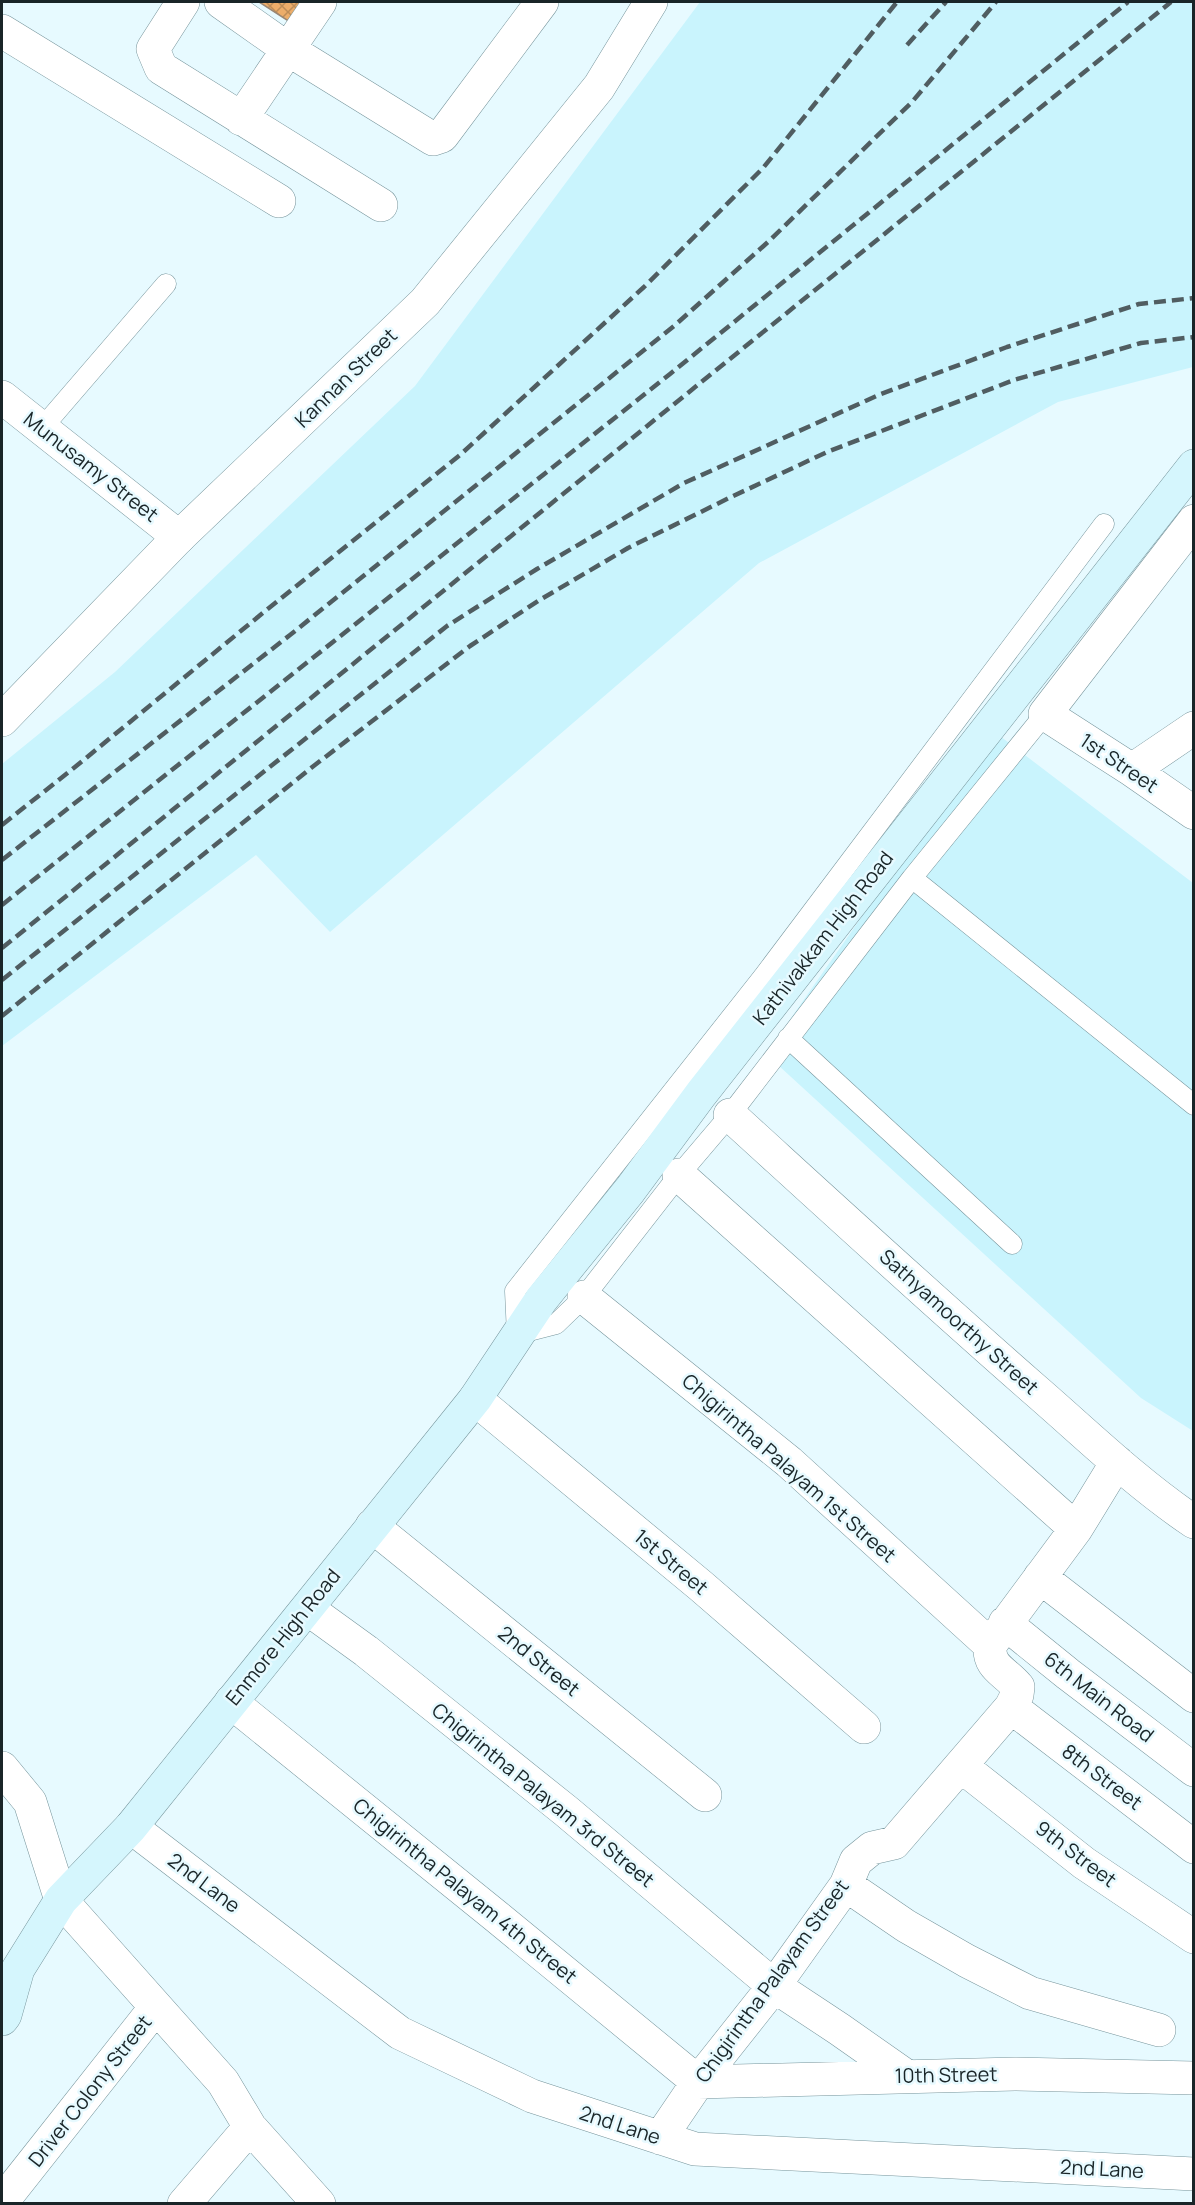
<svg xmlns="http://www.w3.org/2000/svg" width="1195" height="2205" font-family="Manrope,sans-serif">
<defs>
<pattern id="building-cross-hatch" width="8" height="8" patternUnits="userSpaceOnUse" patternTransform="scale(1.5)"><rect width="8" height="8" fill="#ecad6a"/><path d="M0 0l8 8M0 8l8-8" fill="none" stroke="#be8d57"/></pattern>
</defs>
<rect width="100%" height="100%" fill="#e7faff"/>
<path fill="#c9f4fd" d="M700,2h493v365l-135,35 -299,161 -429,369 -74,-77 -254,191v-282l113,-92 300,-286z
M992,730l201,153v548l-52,-33 -375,-344z"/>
<path fill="url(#building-cross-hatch)" stroke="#9a8774" stroke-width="1.5" d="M259,2h45l-11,22z"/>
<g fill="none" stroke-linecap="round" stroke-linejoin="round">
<defs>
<path id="service" d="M42,428l124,-144
M1045,714l-133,164 -182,237 -51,60 -95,122 -28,27 -39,10 -2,-43 248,-314 341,-453
M912,878l282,227
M788,1038l224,206"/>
<path id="minor" d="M183,2l-30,47 8,19 220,137
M221,2l68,48 144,89 9,-3 100,-134
M2,31l277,170
M241,119l79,-117
M2,397l177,140
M1194,521l-149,193 87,56 62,43
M1132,770l62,-42
M730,1115c101,92 201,184 304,274 52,45 102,94 160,133
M679,1175l397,354
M584,1297l205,165 201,183
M475,1399l226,187 163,141
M372,1526l333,269
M1040,1577l154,119
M308,1609l58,42 200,160 208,175 65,43 67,47
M1005,1623l63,51 126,96
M993,1641l83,-112 41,-67
M231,1702l266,215 201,165 317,-8 179,4
M1011,1707l183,140
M961,1766l123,97 110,74
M131,1827l269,206 132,63 163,53 499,25
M846,1885l60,41 61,35 63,32 129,37
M61,1900l162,182 27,45 69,77
M660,2138l38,-56 76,-96 72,-101 10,-24 16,-13 22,-5 117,-136 6,-12 1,-8c-13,-16 -30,-19 -28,-42
M2,2202l154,-195
M184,2204l66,-77"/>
<path id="tertiary" d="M2,720l177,-183 246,-235 174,-215 52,-85
M2,1768l28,34 31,98"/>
<path id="secondary" d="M2,2019l3,-4 13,-46 43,-69 70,-73 344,-428 66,-99 89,-110 71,-96 493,-628"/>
</defs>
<use href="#service" stroke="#77959c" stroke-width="21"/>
<use href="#minor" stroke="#77959c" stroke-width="34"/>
<use href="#tertiary" stroke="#77959c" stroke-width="34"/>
<use href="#secondary" stroke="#77959c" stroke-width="34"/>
<use href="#service" stroke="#fff" stroke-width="20"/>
<use href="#minor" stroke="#fff" stroke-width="33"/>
<use href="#tertiary" stroke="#fff" stroke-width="33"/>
<use href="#secondary" stroke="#d5f6fd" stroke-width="33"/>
<path stroke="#505d61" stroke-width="4.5" stroke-dasharray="12 6" stroke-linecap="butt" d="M907,45l39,-43
M2,825l73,-58 189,-155 196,-157 184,-168 119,-119 134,-166
M2,860l288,-225 384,-309 94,-84 144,-140 84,-100
M2,905l668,-531 458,-372
M2,948l1169,-946
M2,980l445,-354 90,-57 147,-86 197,-89 126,-47 132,-43 55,-6
M2,1016l309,-248 159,-122 68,-45 90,-53 101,-50 98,-46 187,-72 127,-37 53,-6"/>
</g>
<g text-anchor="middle" stroke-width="5" stroke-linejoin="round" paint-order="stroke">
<g font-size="20" fill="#192528" stroke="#e7faff">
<text transform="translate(346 378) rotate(-44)" y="7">Kannan Street</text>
<text transform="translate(91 467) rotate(38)" y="7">Munusamy Street</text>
<text transform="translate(1119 763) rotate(34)" y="7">1st Street</text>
<text transform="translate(823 938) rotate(-52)" y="7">Kathivakkam High Road</text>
<text transform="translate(959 1322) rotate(42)" y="7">Sathyamoorthy Street</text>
<text transform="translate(789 1468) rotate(41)" y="7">Chigirintha Palayam 1st Street</text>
<text transform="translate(671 1562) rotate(40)" y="7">1st Street</text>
<text transform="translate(283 1637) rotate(-51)" y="7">Enmore High Road</text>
<text transform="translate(539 1661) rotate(39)" y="7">2nd Street</text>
<text transform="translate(1099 1697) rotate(38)" y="7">6th Main Road</text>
<text transform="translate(1102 1777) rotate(37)" y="7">8th Street</text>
<text transform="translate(543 1795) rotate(39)" y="7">Chigirintha Palayam 3rd Street</text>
<text transform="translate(1076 1854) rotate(37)" y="7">9th Street</text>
<text transform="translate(204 1883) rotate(37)" y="7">2nd Lane</text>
<text transform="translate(465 1891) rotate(39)" y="7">Chigirintha Palayam 4th Street</text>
<text transform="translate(772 1981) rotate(-54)" y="7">Chigirintha Palayam Street</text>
<text transform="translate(946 2075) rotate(-1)" y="7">10th Street</text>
<text transform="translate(90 2091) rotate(-52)" y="7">Driver Colony Street</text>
<text transform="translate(620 2125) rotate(18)" y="7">2nd Lane</text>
<text transform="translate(1102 2169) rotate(3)" y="7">2nd Lane</text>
</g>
</g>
<rect width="1195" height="2205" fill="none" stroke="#192528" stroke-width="6"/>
</svg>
